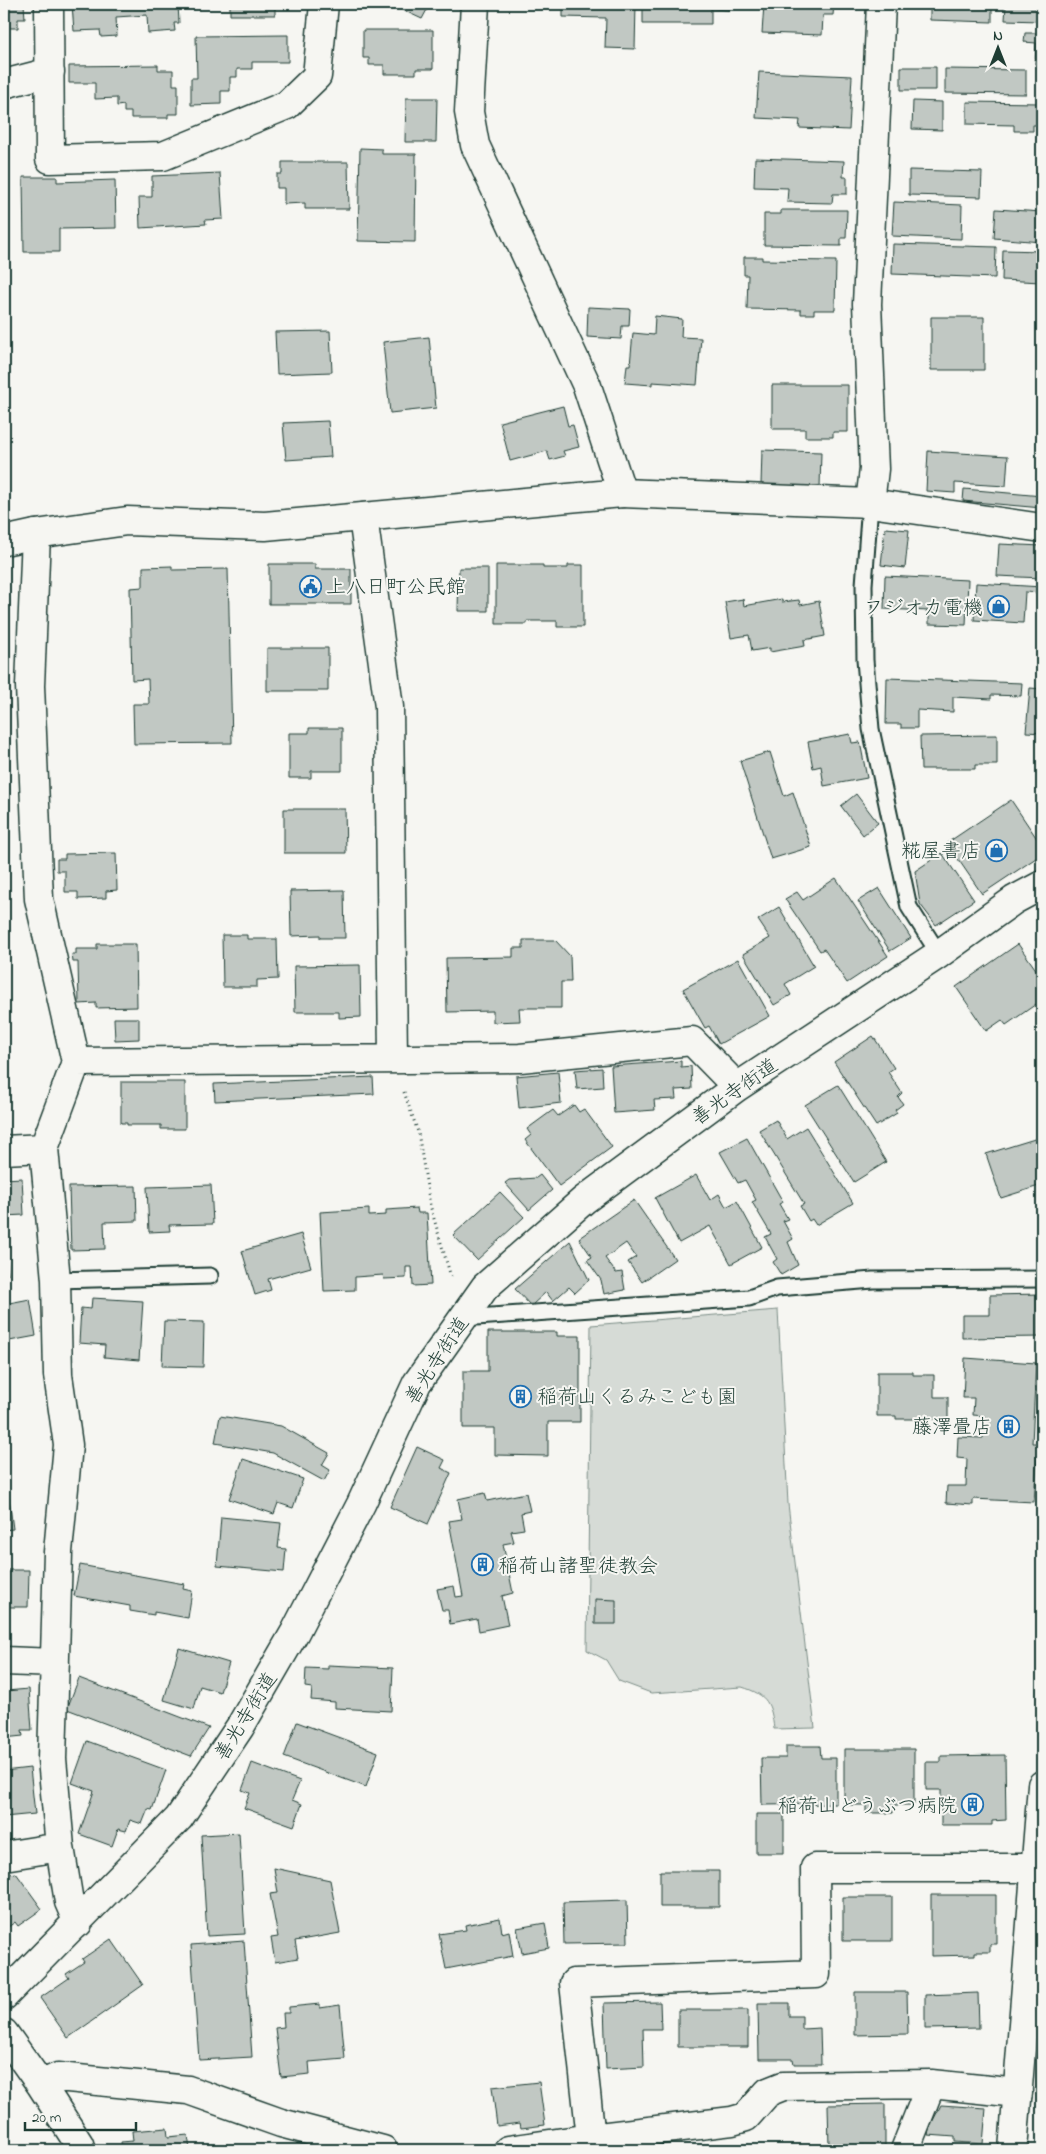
<svg xmlns="http://www.w3.org/2000/svg" width="1046" height="2154" font-family="'Indie Flower','Klee One',sans-serif">
<rect width="100%" height="100%" fill="#f6f6f2"/>
<filter id="ink" filterUnits="userSpaceOnUse"><feTurbulence type="fractalNoise" baseFrequency=".02" numOctaves="2"/><feDisplacementMap in="SourceGraphic" scale="10" xChannelSelector="R" yChannelSelector="G"/><feConvolveMatrix kernelMatrix="1 2 1 2 8 2 1 2 1" color-interpolation-filters="sRGB"/></filter>
<g filter="url(#ink)">
<path fill="#d6dbd6" stroke="#7a8c85" d="M778,1310l10,194 27,224 -41,1c-3,-25 -6,-34 -32,-42l-91,6 -32,-12 -13,-21 -19,-10 4,-325z"/>
<path fill="#c1c8c3" stroke="#1f3d34" d="M4,4h20l1,15h-7v9h-14z
M72,4h106l1,19h-5l1,8 -27,2 -1,-18 -31,2 1,19 -16,1 -1,-7 -26,1z
M230,4h45v11h-45z
M390,4h40l-8,15z
M563,4h73l-1,45 -30,-1 1,-30 -43,-1z
M643,4h87l-1,6 -18,-1v15h-68z
M764,4h70l-1,11h-10l-1,20 -60,-2z
M930,4h62v18l-62,-2z
M1006,4h35l-1,17 -35,-1z
M363,30h70v39h-17v5h-32v-9h-15v-7h-6z
M1025,33h17v32l-7,-1 1,-21 -12,-1z
M288,35v27h-36v7h-15v8h-7v14h-9v13l-30,1v-27h6l-1,-42z
M158,65v5h15v15h5v29h-10v4h-37v-6h-7v-7l-7,1v-8l-22,1v-16h-26v-17z
M901,67h35v23h-35z
M945,69l81,1v24l-81,-1z
M759,72l93,4 -3,54 -50,-2 1,-8 -44,-2z
M406,98h31l-1,44h-31z
M913,101l29,1v28l-30,-1z
M967,102l72,1 -1,22h-5v6h-19v-6l-47,-1z
M360,148l22,1v5h34l-1,88 -57,-1z
M755,158l89,3 -1,16h4v17h-14l-1,9 -45,-1 1,-14 -34,-1z
M282,162h66l1,47h-44v-6l-21,1v-16h-7v-14h5z
M909,170l73,2 -1,25 -72,-2z
M220,173l3,46 -18,1 1,4 -66,4 -1,-31h13v-21z
M23,177h34v5l58,-2 1,48 -57,1v23h-35z
M894,202l68,3 -1,34 -69,-3z
M996,209l46,3v30l-48,-4z
M781,210h66l-1,28h-5v8l-77,-1v-31h17z
M893,244l103,3 -1,31 -103,-4z
M1003,250l39,1 -1,31 -39,-2z
M744,257h18v3l74,1 -1,49h-21v4h-13v-4l-54,-1 1,-34h-4z
M588,307l42,2 -1,17h-7l-1,13 -34,-2z
M655,316l27,3 -1,18 20,1 -4,47 -45,-3v3l-27,-2 2,-18h3l3,-32 21,2z
M931,317h53v53h-53z
M330,331l2,41 -55,2 -2,-42z
M429,337l7,71 -46,5 -7,-71z
M772,385h76v47h-15v5h-28v-8h-33z
M563,406l5,20 5,-1 6,22 -16,4 2,5 -15,4 -3,-9 -37,10 -10,-39z
M328,421l3,36 -45,3 -3,-37z
M762,450l59,2 -1,35 -59,-2z
M928,451l80,5 -2,30 -51,-3v10l-29,-2z
M964,489l78,7v12l-79,-7z
M885,528l24,2 -4,38 -24,-3z
M999,544l43,2v32l-45,-2z
M269,564h46v5h36v35h-82z
M496,565h47v3h25v-3h15v62h-26v-6h-30v3h-31z
M172,566v4l56,-1 4,174 -98,1 -1,-40h16l-1,-25 -16,1 -2,-92 13,-1v-20z
M459,568h29v43h-30z
M885,576l83,4 -2,45 -37,-1v-13l-45,-2z
M976,583l66,4v6l-17,-1 -2,31 -49,-3z
M743,599l1,7 38,-7v3l17,-2 1,5 19,-4 6,35 -21,4 1,6 -35,6v-4l-18,3 -3,-16 -18,3 -6,-36z
M267,648h61v43h-61z
M887,678l135,5 -1,13 -30,-1v4l-38,-2v15l-36,-2v18h-16v-4h-15z
M1030,688l12,1v44l-16,-1z
M309,728h33v43h-31v7h-22v-45h20z
M850,734l2,9 8,-1 7,36 -43,8 -3,-20 -8,2 -5,-26z
M997,735v30h-22v4h-54l-1,-33z
M770,752l14,44 9,-4 18,55 -40,12 -31,-98z
M856,794l22,29 -15,12 -22,-29z
M1011,800l31,46v8l-60,40 -35,-51z
M284,809h61l1,44h-62z
M116,853l1,37 -11,1v7l-28,1v-7h-13v-21h-8v-12h8v-5z
M942,853l32,47 -38,25 -16,-21 -5,-33z
M836,878l52,78 -41,27 -23,-34 -4,2 -35,-52 12,-7 6,8z
M879,888l32,50 -21,13 -32,-50z
M344,890l1,48h-25v-3l-29,1 -1,-45z
M779,907l35,59 -29,18 6,11 -17,10 -31,-51 27,-16 -12,-18z
M222,935h25v4h30l1,40 -21,1v7h-34z
M523,940h32l15,16 1,26h-10v26h-42l1,13 -27,1v-11l-46,1 -1,-54 67,-1v-9h10z
M97,944h39l1,63 -41,1v-5l-17,1 -1,-42h-5l-1,-8h4v-5h21z
M1018,944l24,34v22l-36,25 -4,-5 -16,11 -30,-44z
M738,959l32,57 -51,28 -10,-18 -4,2 -22,-39z
M360,965l1,52 -22,1v-6h-44l-1,-46z
M114,1018h25v21l-24,1z
M873,1036l21,32 -6,4 14,21 -4,4 5,7 -8,6 2,3 -21,13 -42,-64z
M681,1061v6l10,-1 1,23 -17,1 1,9 -22,1 1,10 -41,3 -3,-47z
M602,1068l1,19 -26,2 -2,-19z
M558,1072l3,31 -42,5 -3,-32z
M373,1077l1,17 -159,7 -1,-17z
M121,1082h64v47h-24v-4h-34v-2h-6z
M838,1085l48,77 -32,20 -49,-77z
M574,1105l5,7 5,-3 28,38 -53,39 -34,-46 6,-5 -4,-6 26,-19 5,6z
M776,1120l11,19 19,-12 47,76 -37,22 -4,-6 -3,2 -9,-15 4,-2 -45,-74z
M747,1138l36,64 -4,2 9,15 -5,2 10,18 -5,3 10,23 -17,10 -8,-13 4,-3 -12,-22 6,-3 -19,-32 4,-2 -11,-20 -7,3 -18,-31z
M1038,1138l4,13v34l-41,13 -15,-44z
M540,1175l12,15 -23,20 -24,-27 4,-3 27,-2z
M696,1175l14,25 9,-6 7,13 11,-6 25,46 -31,17 -21,-38 -31,17 -24,-45z
M22,1178l2,37 -20,1v-37z
M211,1185l2,39 -44,1 1,6 -21,1 -2,-45z
M136,1186l1,35 -33,1 1,27 -34,1 -2,-63z
M500,1192l24,25 -47,43 -24,-25z
M634,1200l41,59 -33,23 -14,-20 8,-5 -10,-14 -21,15 11,15 6,-1 3,18 -21,4 -3,-14 -14,-20 5,-3 -13,-19z
M417,1208l1,5h9l4,72 -18,1 -1,-19h-6v11l-22,1 -1,-4 -28,2v13l-31,1 -4,-79 49,-3v7l17,-1v-5z
M4,1231l4,44 -4,1z
M301,1234l10,33 -43,12 3,11 -16,5 -13,-44z
M570,1241l19,39 -14,13 -6,-6 -16,14 -7,-9 -15,14 -16,-17z
M1042,1294v43l-80,1v-23h28v-20z
M92,1298l51,3 -4,59 -35,-3 1,-12 -26,-2 2,-35 10,1z
M30,1299l6,37 -32,6v-38z
M164,1321l40,1 -1,45 -41,-1z
M488,1332h69v4h23v86h-32v34l-53,-1v-27h-32v-57h25z
M965,1358l71,5 -4,80h6l-4,59 -61,-3v6l-27,-2 1,-17h19l1,-27 -10,-1 1,-21 25,1 1,-22 -11,-1 1,-17h-11z
M877,1372h36v3h21v22h14v22h-52v-3h-19z
M220,1416l61,10 48,27 -7,12 8,5 -6,11 -51,-28 -58,-10z
M4,1443l3,25h-3z
M417,1447l28,13 -4,8 10,5 -23,51 -38,-17z
M243,1459l60,20 -10,29 -15,-5 -4,11 -45,-15z
M485,1493l2,8 39,-8 4,18 -9,2 3,16 -13,2 3,11 -11,2 10,49 -11,3 6,29 -29,6 -2,-12 -27,5 -2,-14h-6l-5,-21 17,-3 2,11 7,-1 -14,-75 13,-2 -4,-20z
M9,1498l4,31 -9,1v-31z
M221,1517l60,6 -3,25 8,1 -2,23 -67,-6z
M80,1565l104,19 -1,5 9,2 -4,27 -34,-6v3l-24,-4v-5l-56,-10z
M4,1570h25l-1,37h-24z
M595,1599l21,1v24h-21z
M179,1648l50,15 -9,29 -20,-6 -6,23 -30,-9z
M328,1665l65,3 -2,43 -56,-3v-6l-24,-2 1,-12 -7,-1 1,-19 22,1z
M79,1678l130,50 -18,28 -124,-47z
M29,1689l3,41h-10l1,6 -19,2 2,-47z
M297,1722l81,30 -12,35 -82,-30z
M87,1741l79,29 -14,40 -4,-1 -6,15 -12,-4 -4,11 -8,-2 -6,17 -33,-12 15,-43 -22,-8z
M786,1746h34l1,12h15v46l-74,1 -1,-47h25z
M844,1749h70v56h-21v8h-27v-8h-22z
M1005,1755l1,65 -14,1v4h-51v-35h-15v-28h15v-6z
M252,1763l48,18 -8,19 10,4 -8,22 -50,-18 6,-15 -8,-3z
M30,1768l5,46 -31,3v5v-51z
M756,1814h28v39h-28z
M239,1833l6,101 -38,2 -6,-101z
M274,1868l56,12 10,53 -45,8 3,17 -23,4 -4,-24 7,-1 -8,-43 8,-1z
M660,1871h59v36h-59z
M16,1873l26,36 -24,17 -3,-4 -11,8v-55z
M931,1895h65v49h-6v8h-15v3l-44,1z
M843,1897h49v44h-49z
M627,1900l1,43 -64,1 -1,-42z
M500,1918l2,15 7,-2 4,25 -67,13 -7,-35 27,-4 -1,-5z
M545,1923l4,25 -27,5 -5,-25z
M111,1939l32,46 -75,53 -28,-40 29,-20 -3,-4 18,-12 -2,-3z
M244,1941l8,116 -53,3 -8,-115z
M855,1992h52l1,42 -53,1z
M978,1993l1,35 -54,1v-34z
M660,2002l1,27h-18l1,38 -38,2 -2,-66z
M758,2003h31v13h13v13l18,-1 1,36h-27l-1,-5h-34z
M320,2004v4l20,-3 5,54 -36,3 1,12 -29,3 -6,-49 9,-1 -1,-14h6v-6z
M678,2010h70v37h-70z
M539,2082l6,43 -24,3 -1,-5 -23,3 -5,-39z
M885,2104v46h-21v-4l-35,1 -1,-42z
M941,2105l45,3 -3,36 -28,-2v-5l-27,-2 1,-7z
M167,2128l1,9 20,-2 2,15h-68l-1,-8 12,-1 -1,-10z"/>
<g fill="none" stroke-linecap="round" stroke-linejoin="round">
<defs>
<path id="service" d="M870,503l-6,82 1,75 6,69 38,178 30,47
M56,1280l154,-4
M462,1318l287,-20 28,-10 96,-8 169,-1"/>
<path id="minor" d="M49,4l1,155 113,-3 124,-51 30,-29 7,-72
M475,4l-6,108 6,33 112,241 35,107 248,10 172,25
M4,84l46,-12
M870,503l4,-34 -7,-165 14,-300
M363,517l26,190 4,351
M36,534l-6,152 9,213 37,163 -32,86 12,132 2,95 10,70 -10,107 -6,207 8,88 9,55 9,21
M76,1062l444,-4 172,-17 45,46
M4,1150l40,-2
M4,1661l51,2
M4,1856l56,-9
M4,1996l175,-178 61,-91 55,-95 66,-128 56,-121 68,-96 99,-87 153,-113 202,-133 75,-54 28,-15
M4,2033l37,52 38,59 2,6
M41,2085l17,-8 130,13 93,33 102,27
M591,2138l-17,-155 242,-9 -1,-106h220
M508,2150l83,-12 141,-17 14,-4 22,-25 15,-6 148,-2 87,9
M905,2150l26,-66"/>
<path id="tertiary" d="M4,541l32,-7 91,-13 138,5 357,-33"/>
<path id="primary" d="M1013,2150l29,-365"/>
</defs>
<use href="#service" stroke="#1f3d34" stroke-width="19"/>
<use href="#minor" stroke="#1f3d34" stroke-width="31"/>
<use href="#tertiary" stroke="#1f3d34" stroke-width="31"/>
<use href="#primary" stroke="#1f3d34" stroke-width="31"/>
<path stroke="#1f3d34" stroke-width="3" stroke-dasharray="1 4" stroke-linecap="butt" d="M404,1092l14,40 12,73 21,72"/>
<use href="#service" stroke="#f6f6f2" stroke-width="15"/>
<use href="#minor" stroke="#f6f6f2" stroke-width="28"/>
<use href="#tertiary" stroke="#f6f6f2" stroke-width="28"/>
<use href="#primary" stroke="#f6f6f2" stroke-width="28"/>
</g>
</g>
<defs>
<symbol id="civic-ring" viewBox="-11 -11 22 22"><circle r="9.5" fill="#f6f6f2" stroke="#1f6fb2" stroke-width="1.5"/><path d="M-.6-6.5H3V-4.5H.6V-3L4-1V1h2V6H-6V1h2V-1L-.6-3ZM-1.2 2.5V6h2.4V2.5Z" fill="#1f6fb2"/></symbol>
<symbol id="shop-ring" viewBox="-11 -11 22 22"><circle r="9.5" fill="#f6f6f2" stroke="#1f6fb2" stroke-width="1.5"/><path d="M-5-2.5h2.3a2.7 3.5 0 0 1 5.4 0H5L5.5 6h-11ZM-1.5-2.5h3a1.5 2.3 0 0 0-3 0Z" fill="#1f6fb2"/></symbol>
<symbol id="building-ring" viewBox="-11 -11 22 22"><circle r="9.5" fill="#f6f6f2" stroke="#1f6fb2" stroke-width="1.5"/><path d="M-4-6H4V6H1V3H-1V6H-4ZM-2.5-4.3h1.7v1.8h-1.7ZM.8-4.3h1.7v1.8H.8ZM-2.5-1h1.7V.8h-1.7ZM.8-1h1.7V.8H.8Z" fill="#1f6fb2"/></symbol>
</defs>
<g fill-rule="evenodd">
<use href="#civic-ring" x="298" y="574" width="25" height="25"/>
<use href="#shop-ring" x="986" y="594" width="25" height="25"/>
<use href="#shop-ring" x="984" y="838" width="25" height="25"/>
<use href="#building-ring" x="508" y="1384" width="25" height="25"/>
<use href="#building-ring" x="996" y="1414" width="25" height="25"/>
<use href="#building-ring" x="470" y="1552" width="25" height="25"/>
<use href="#building-ring" x="960" y="1792" width="25" height="25"/>
</g>
<g text-anchor="middle" stroke-width="4" stroke-linejoin="round" paint-order="stroke">
<g font-size="20" fill="#1f3d34" stroke="#f6f6f2" text-anchor="end">
<text x="326" y="593" text-anchor="start">上八日町公民館</text>
<text x="983" y="614">フジオカ電機</text>
<text x="981" y="857">糀屋書店</text>
<text x="537" y="1403" text-anchor="start">稲荷山くるみこども園</text>
<text x="992" y="1433">藤澤畳店</text>
<text x="498" y="1572" text-anchor="start">稲荷山諸聖徒教会</text>
<text x="957" y="1812">稲荷山どうぶつ病院</text>
</g>
<g font-size="20" fill="#1f3d34" stroke="#f6f6f2">
<text transform="translate(734 1091) rotate(-35)" y="7">善光寺街道</text>
<text transform="translate(436 1360) rotate(-57)" y="7">善光寺街道</text>
<text transform="translate(245 1716) rotate(-58)" y="7">善光寺街道</text>
</g>
</g>
<rect width="1046" height="2154" fill="none" stroke="#f6f6f2" stroke-width="20"/>
<rect x="10" y="10" width="1026" height="2134" fill="none" stroke="#1f3d34" stroke-width="2" filter="url(#ink)"/>
<g transform="translate(998 48)" stroke="#f6f6f2" stroke-width="4" paint-order="stroke">
<path d="M0-4L9 19L0 12L-9 19Z" fill="#1f3d34"/>
<text y="-8" font-size="14" font-weight="bold" text-anchor="middle" fill="#1f3d34">N</text>
</g>
<path d="M25 2122v8h111v-8" fill="none" stroke="#1f3d34" stroke-width="2.5"/>
<text x="32" y="2122" font-size="15" fill="#1f3d34" stroke="#f6f6f2" stroke-width="4" paint-order="stroke">20 m</text>
</svg>
